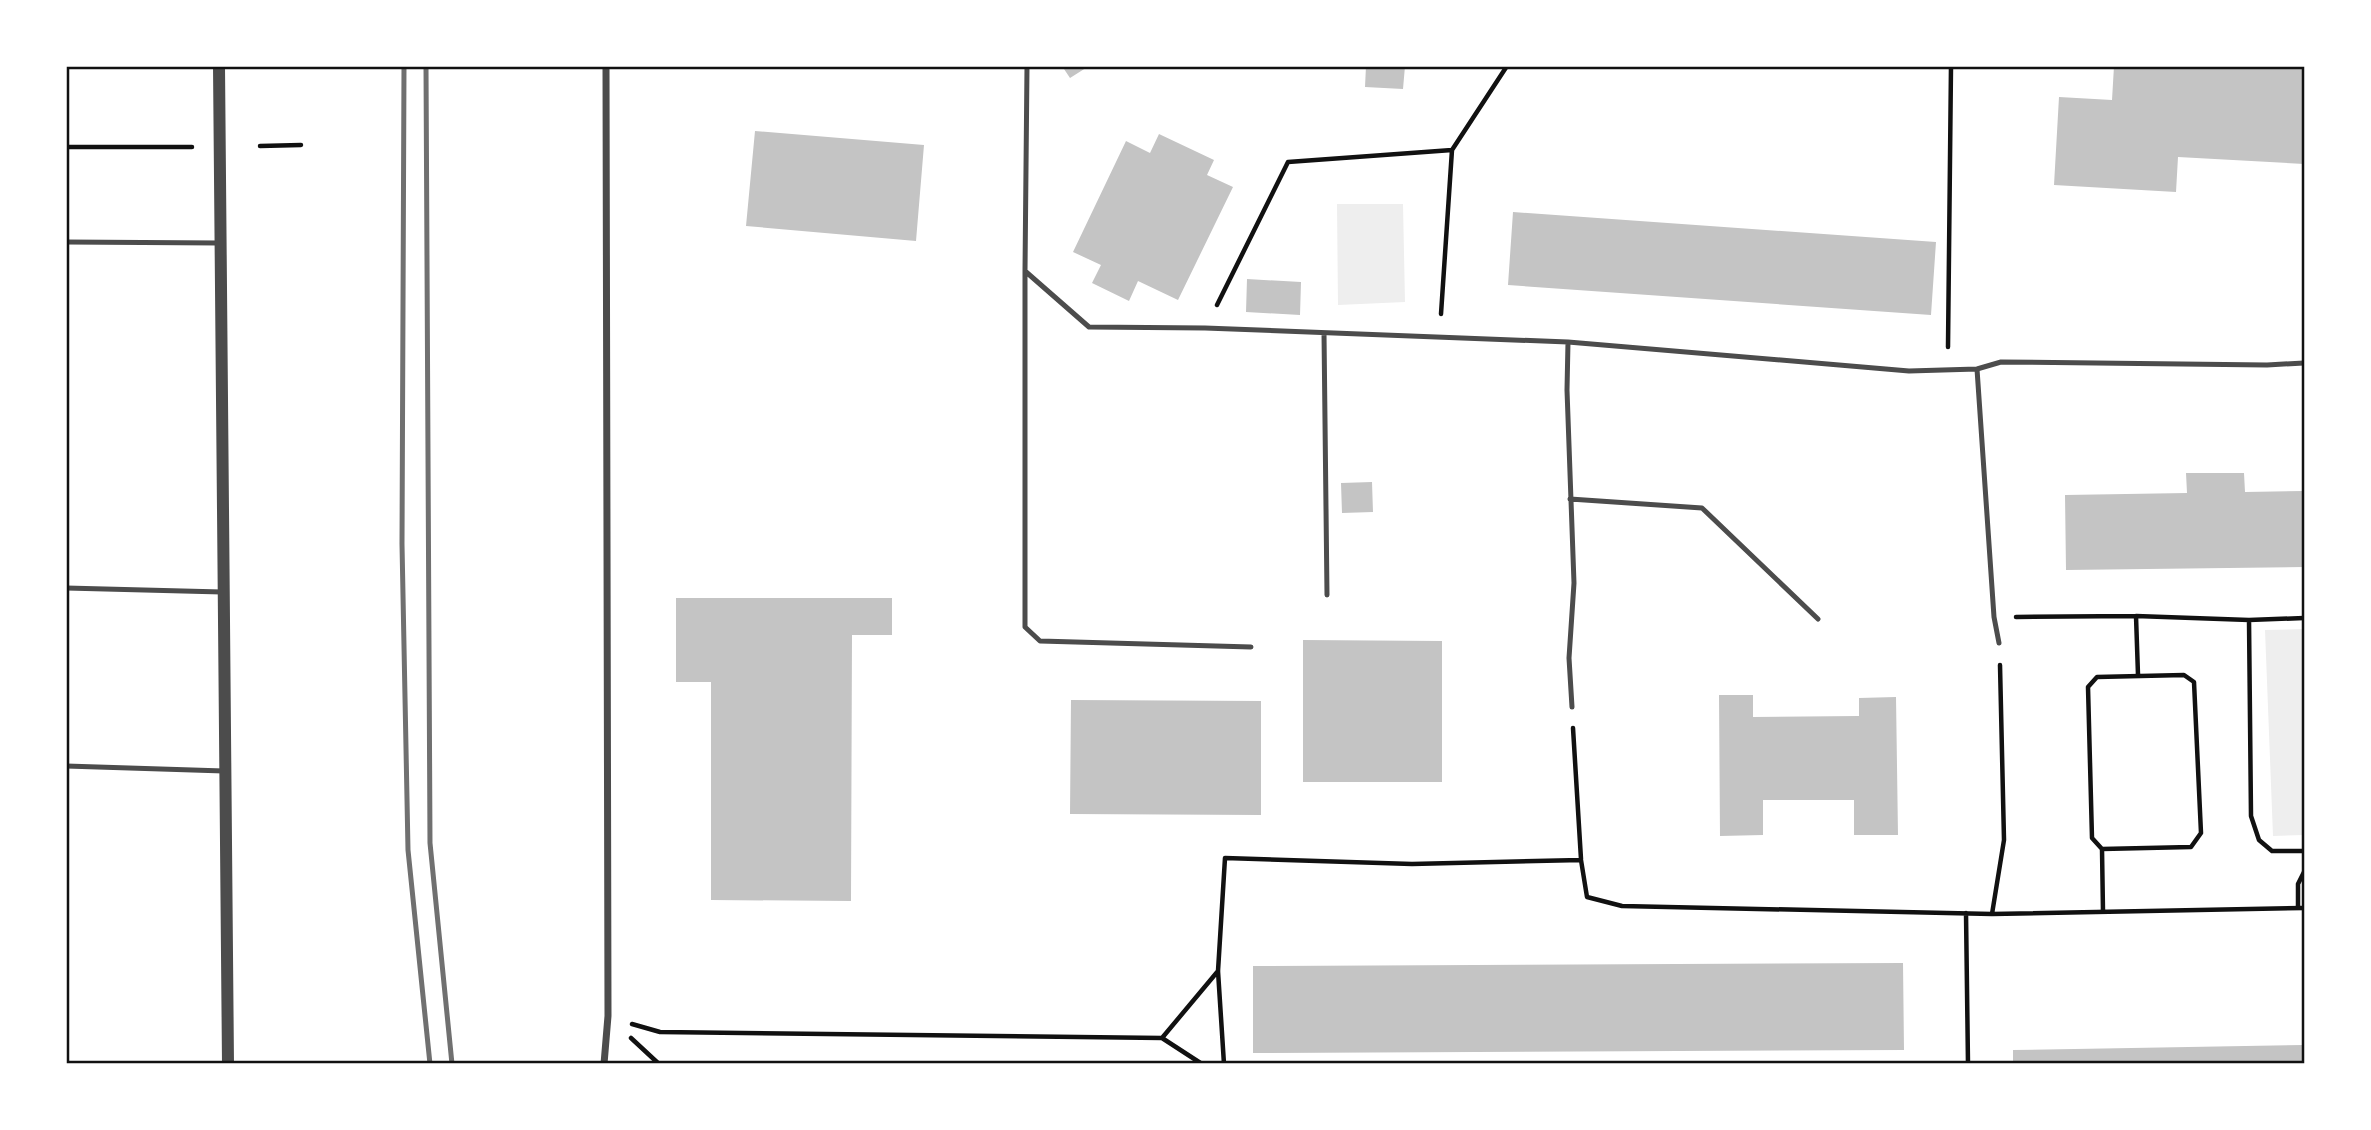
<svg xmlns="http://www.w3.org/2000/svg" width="2371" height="1130" font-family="'Open Sans',sans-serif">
<rect width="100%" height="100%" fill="#fff"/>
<path fill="#eee" d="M1337,204h66l2,98 -67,3z
M2304,629v206l-31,1 -8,-206z"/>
<path fill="#c4c4c4" d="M1062,66h27l-19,12z
M1366,66h39l-2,23 -38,-2z
M2114,66l190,2v96l-126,-7 -2,35 -122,-7 5,-88 53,3z
M755,131l169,14 -8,96 -170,-15z
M1159,134l55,26 -7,15 26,12 -55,113 -40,-19 -9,20 -37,-18 9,-18 -28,-13 53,-111 24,12z
M1513,212l423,30 -5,73 -423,-30z
M1247,279l54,3 -1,33 -54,-3z
M2186,473h58l1,19 59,-1v76l-238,3 -1,-75 122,-2z
M1372,482l1,30 -31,1 -1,-30z
M676,598h216v37h-40l-1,266 -140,-1v-218h-35z
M1303,640l139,1v141h-139z
M1719,695h34v22l106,-1v-18l37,-1 2,138h-44v-35h-91v35l-43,1z
M1071,700l190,1v114l-191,-1z
M1903,963l1,87 -651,3v-87z
M2304,1045v19h-291v-14z"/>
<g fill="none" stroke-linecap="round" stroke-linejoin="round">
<path stroke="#111" stroke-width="4.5" d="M260,146l41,-1
M66,147h126
M1217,305l71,-143 164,-12
M1441,314l11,-164 55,-84
M1948,347l3,-281
M2136,616l2,59
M2016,617l120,-1 113,4 55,-2
M2249,620l2,196 8,24 13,11h32
M1573,728l8,131
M2102,849l-10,-11 -4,-151 9,-10 87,-2 10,7 7,151 -10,14 -89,2 1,63
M2298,908v-24l6,-12
M1966,913l2,151
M1992,914l12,-74 -4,-175
M632,1024l28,8 502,6 56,-67
M631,1038l28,26
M1162,1038l40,26
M1224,1064l-6,-93 7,-113 187,6 169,-4 6,37 35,9 370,8 312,-6"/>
<path stroke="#4c4c4c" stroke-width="5" d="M1027,66l-2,205 64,56 116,1 363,14 341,29 68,-2 24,-7 266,3 37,-2
M66,242l153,1
M1025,271v356l15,14 211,6
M1324,333l3,262
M1568,342l-1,48 7,193 -5,75 3,49
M1977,369l17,248 5,26
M1570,499l132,9 116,111
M66,588l156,4
M66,766l158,5"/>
<path stroke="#4c4c4c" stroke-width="7" d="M604,1064l4,-48 -2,-950"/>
<path stroke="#4c4c4c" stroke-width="12" d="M219,66l9,998"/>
<path stroke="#707070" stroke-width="5" d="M404,66l-2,478 6,306 22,214
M426,66l4,777 22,221"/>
</g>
<rect width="2371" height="1130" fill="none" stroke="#ffffff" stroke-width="136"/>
<rect x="68" y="68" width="2235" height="994" fill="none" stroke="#111" stroke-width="2.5"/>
</svg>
